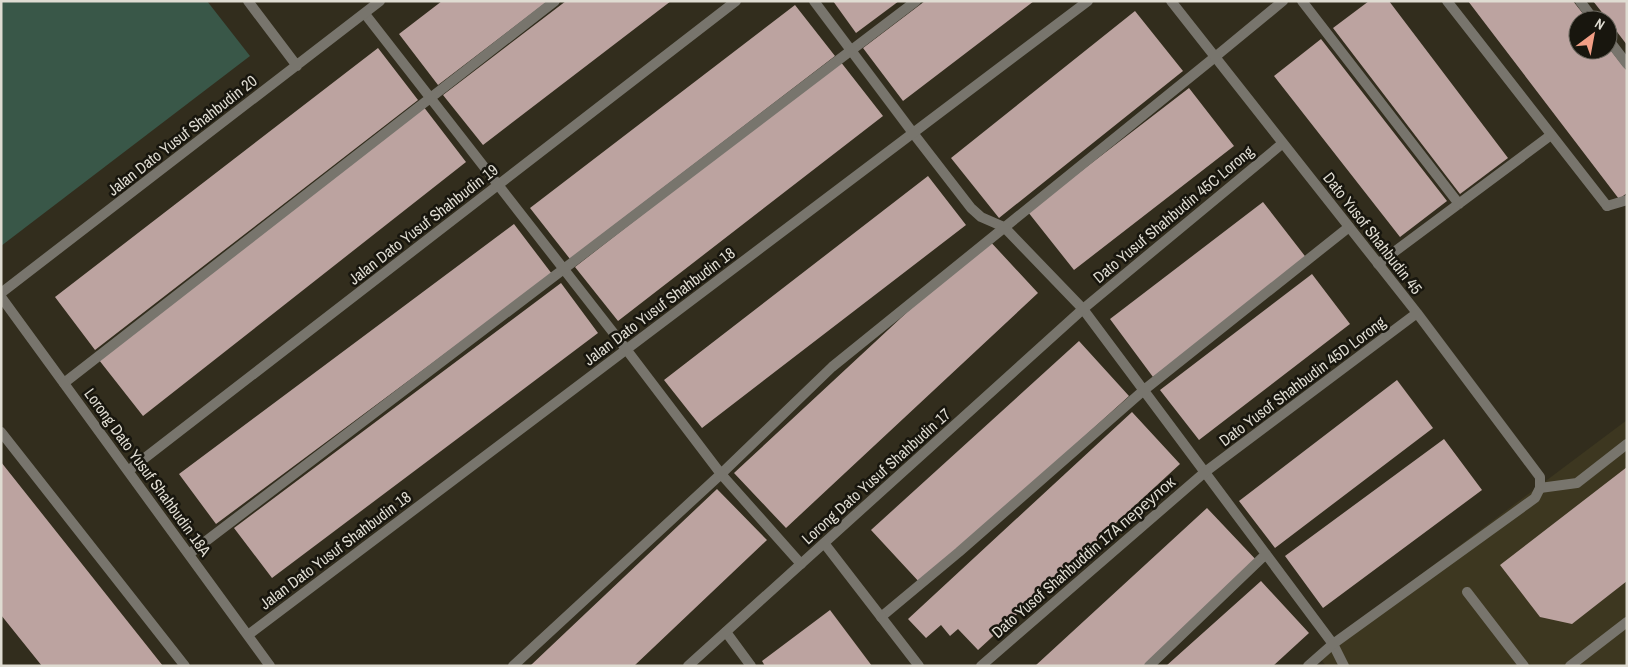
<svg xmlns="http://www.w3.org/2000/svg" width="1628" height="667" font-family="'Archivo Narrow',sans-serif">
<rect width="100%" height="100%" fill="#322d1d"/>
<path fill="#3d3720" d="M1627,420v246h-301l-10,-13z"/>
<path fill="#395748" d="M1,1h206l43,55 -249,190z"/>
<path fill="#bca3a0" d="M442,1h106l-110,84 -39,-51z
M566,1h105l-188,144 -40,-50z
M833,1h66l-43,32z
M925,1h109l-131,100 -40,-53z
M1369,1h20l119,157 -48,36 -127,-166z
M1468,1h105l15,19h-10v30h30v-3l19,24v122l-8,6z
M1593,1h34v44l-19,-25z
M795,5l40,51 -265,203 -40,-51z
M1135,11l48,60 -184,147 -48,-60z
M1321,39l126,162 -47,36 -126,-161z
M378,48l40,52 -323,250 -40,-53z
M840,61l43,55 -265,205 -43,-54z
M1189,88l45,58 -160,124 -46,-58z
M423,106l43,56 -323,254 -44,-56z
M928,176l38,49 -264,203 -38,-48z
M1263,202l45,58 -155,117 -43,-58z
M514,224l38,50 -336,250 -37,-50z
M987,238l51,55 -252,235 -52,-55z
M1312,274l38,50 -151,116 -39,-50z
M561,283l37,50 -326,245 -38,-50z
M1079,341l50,55 -208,188 -50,-54z
M1397,380l36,48 -158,120 -36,-47z
M1132,412l48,52 -202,186 -20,-21 -8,7 -9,-11 -15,13 -18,-19z
M1444,439l38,51 -159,118 -38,-52z
M1,462l162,204h-121l-41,-51z
M1627,467v114l-55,43 -32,-7 -40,-52z
M717,489l50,51 -133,126h-104z
M1207,508l52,55 -113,103h-111z
M1261,581l48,52 -36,33h-107z
M830,610l42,56h-107l-3,-5z"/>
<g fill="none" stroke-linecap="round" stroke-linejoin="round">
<path stroke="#78756d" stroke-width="10" d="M814,1l99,132 58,75 10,9 23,10 79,82 250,335 11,22
M1302,1l157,203
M1580,1l14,19
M365,14l261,335 95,125 80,90
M1608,39l19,25
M1607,206l20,-6
M1378,264l173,-129
M64,383l491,-382
M1,432l184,234
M1540,488l37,-5 50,-39
M189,554l727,-553
M881,617l78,-65 185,-162 205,-163
M726,632l25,34
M513,666l208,-192 111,-107 383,-310
M1149,666l117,-112"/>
<path stroke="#78756d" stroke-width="10" d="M248,1l49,65
M1171,1l246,312 123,164v11l-5,10 -202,146 -25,22
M1447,1l160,205
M1215,57l68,-56
M1,293l379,-292
M1,297l269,369
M128,471l608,-470
M824,543l95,123
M1467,592l57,74
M248,635l840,-634
M688,666l395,-357 200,-166
M981,666l224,-194 212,-159
M1570,666l57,-44"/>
</g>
<g text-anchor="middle" stroke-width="5" stroke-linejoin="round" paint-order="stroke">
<g font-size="16" fill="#dfdcd2" stroke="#18160e">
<text transform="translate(182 135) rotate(-38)" y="6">Jalan Dato Yusuf Shahbudin 20</text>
<text transform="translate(1173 214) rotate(-40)" y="6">Dato Yusuf Shahbudin 45C Lorong</text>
<text transform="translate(423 224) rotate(-38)" y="6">Jalan Dato Yusuf Shahbudin 19</text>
<text transform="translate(1373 233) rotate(52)" y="6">Dato Yusof Shahbudin 45</text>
<text transform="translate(659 306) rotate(-37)" y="6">Jalan Dato Yusuf Shahbudin 18</text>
<text transform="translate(1302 381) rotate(-37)" y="6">Dato Yusof Shahbudin 45D Lorong</text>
<text transform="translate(148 472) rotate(54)" y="6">Lorong Dato Yusuf Shahbudin 18A</text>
<text transform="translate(876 476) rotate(-42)" y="6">Lorong Dato Yusuf Shahbudin 17</text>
<text transform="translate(335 550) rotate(-37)" y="6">Jalan Dato Yusuf Shahbudin 18</text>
<text transform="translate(1083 557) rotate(-41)" y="6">Dato Yusof Shahbuddin 17A переулок</text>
</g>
</g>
<rect width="1628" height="667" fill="none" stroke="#dfdcd2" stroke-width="5"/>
<g transform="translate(1593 35) rotate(32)"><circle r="24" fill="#18160e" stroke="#68655c"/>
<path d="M0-4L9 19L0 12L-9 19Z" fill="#f39f86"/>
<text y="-8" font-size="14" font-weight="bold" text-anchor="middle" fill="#dfdcd2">N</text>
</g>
</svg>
